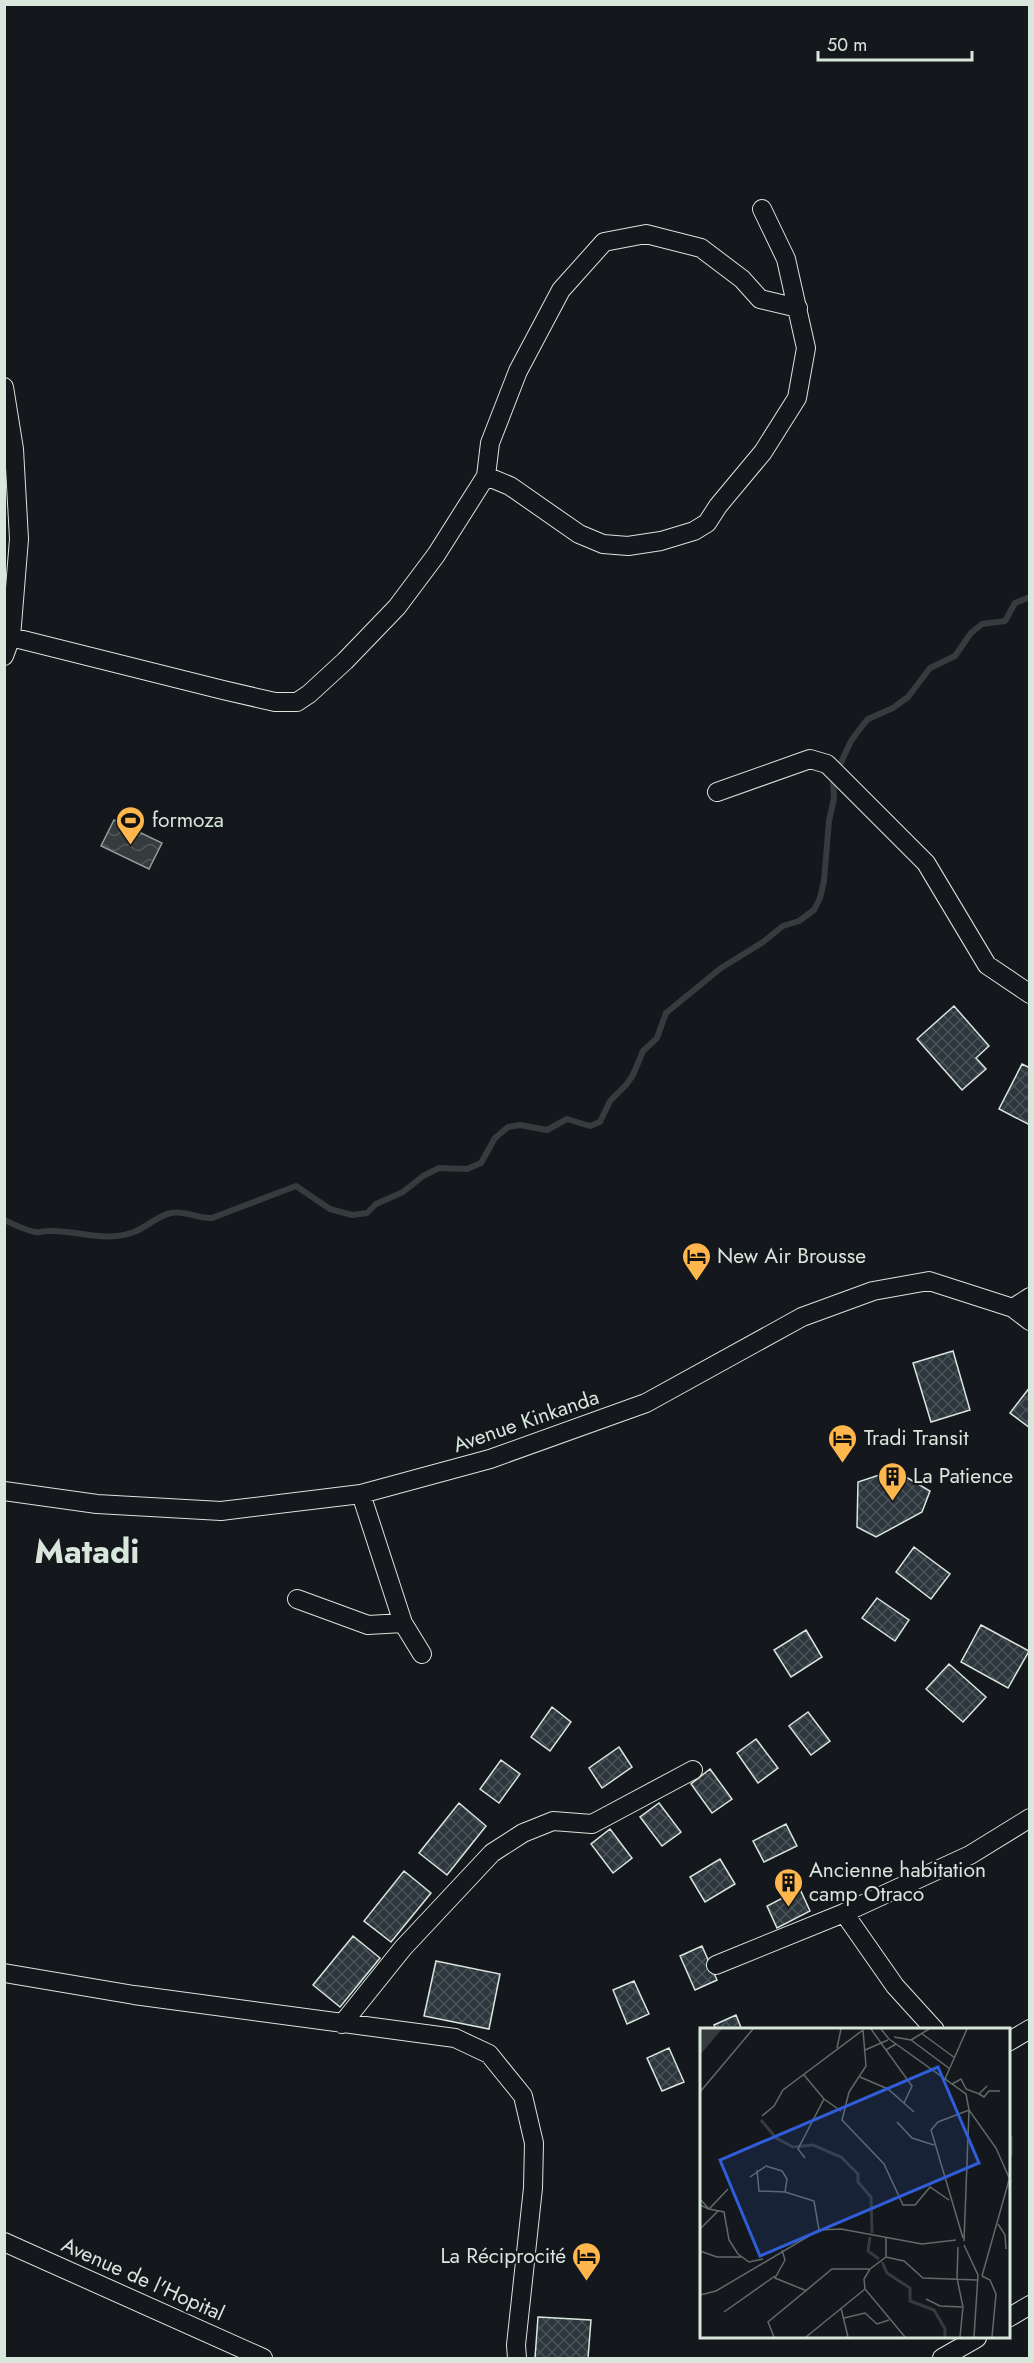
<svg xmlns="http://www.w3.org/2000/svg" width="1034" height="2363" font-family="Jost,sans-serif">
<defs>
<pattern id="water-waves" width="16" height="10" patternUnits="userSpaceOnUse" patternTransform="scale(1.5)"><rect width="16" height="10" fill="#363b3e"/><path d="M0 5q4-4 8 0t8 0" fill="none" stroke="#525759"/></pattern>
<pattern id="building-cross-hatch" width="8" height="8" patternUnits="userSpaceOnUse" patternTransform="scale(1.5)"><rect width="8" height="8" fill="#2c363c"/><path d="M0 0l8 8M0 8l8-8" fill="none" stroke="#4a5358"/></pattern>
</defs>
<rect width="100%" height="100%" fill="#14181c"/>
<path fill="url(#water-waves)" stroke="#939e99" stroke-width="1.5" d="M114,820l48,23 -13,26 -48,-23z"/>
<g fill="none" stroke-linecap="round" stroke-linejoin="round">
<path stroke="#363b3e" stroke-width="6" d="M4,1220c10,4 20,10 31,12 4,1 8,-1 13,-1 30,-1 57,12 86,1 13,-5 23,-16 37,-19 15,-3 26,6 41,5l84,-32 34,23 22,6 15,-2 9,-9 27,-12 20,-16 16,-8 28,1 14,-6 14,-25 13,-11 12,-2 27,5 20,-11 23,7 10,-4 10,-21 16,-16 7,-10 10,-24 14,-13 9,-25 55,-45 42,-26 20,-16 16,-5 15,-11 6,-12 4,-17 5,-60 5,-23 -1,-18 18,-39 11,-15 6,-7 25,-11 15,-11 22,-29 25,-12 16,-23 11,-9 23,-3 10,-18 15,-6"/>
</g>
<path fill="url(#building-cross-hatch)" stroke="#d8e6dc" stroke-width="1.5" d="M954,1006l35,40 -13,12 10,11 -24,21 -45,-51z
M1022,1064l8,4v57l-31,-16z
M953,1351l17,59 -39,12 -18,-59z
M1030,1387v41l-20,-15z
M894,1470l36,21 -8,21 -46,25 -19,-10 1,-45z
M914,1547l36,27 -19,25 -35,-27z
M877,1598l32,22 -14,21 -33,-23z
M981,1625l48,26 -21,37 -47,-26z
M806,1630l16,27 -31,20 -17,-27z
M949,1664l37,33 -23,25 -37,-33z
M552,1707l19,15 -21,29 -19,-14z
M808,1712l22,29 -19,14 -22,-29z
M756,1739l22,29 -20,15 -21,-30z
M619,1747l13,20 -30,21 -13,-20z
M501,1760l19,14 -21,29 -19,-14z
M710,1769l22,30 -20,14 -21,-29z
M459,1803l27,23 -39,49 -28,-22z
M659,1803l22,29 -19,14 -22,-29z
M786,1824l11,22 -33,16 -11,-21z
M610,1829l22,29 -19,15 -22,-29z
M720,1859l15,25 -30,18 -15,-25z
M404,1871l27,22 -40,49 -27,-21z
M800,1889l10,22 -33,17 -10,-22z
M353,1936l27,22 -40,49 -27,-22z
M702,1946l15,34 -22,10 -15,-34z
M436,1961l64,13 -11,55 -65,-13z
M634,1981l15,33 -22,10 -14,-34z
M736,2015l6,15h-26l-2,-5z
M669,2048l15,34 -22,9 -15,-33z
M538,2317l53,3 -3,38h-53z"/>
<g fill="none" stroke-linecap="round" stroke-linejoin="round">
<defs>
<path id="minor" d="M4,387l10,62 5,90 -8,98 -7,19
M486,476l4,-33 28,-72 43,-81 43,-48 42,-8 55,14 41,31 18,20 38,9
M11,637l212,53 52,12h22l12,-8 36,-33 52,-54 39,-52 50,-79 24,10 69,48 24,10 25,2 33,-5 33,-10 13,-8 11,-17 45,-54 34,-54 9,-50 -20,-89 -24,-50
M717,792l93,-33 17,5 99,99 61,102 43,29
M1013,1308l17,-11
M4,1491l93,13 124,7 140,-17 129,-35 156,-56 156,-86 71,-26 56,-10 84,27 17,13
M361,1494l42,129 19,31
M297,1599l71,26 35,-2
M844,1913l51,73 40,44
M716,1965l128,-52 126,-58 60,-37
M4,1973l130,22 321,43 34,16 34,42 11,47 -1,45 -17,157 1,13
M342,2024l61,-76 89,-95 31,-20 30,-12 39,3 101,-54
M1008,2042l22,-13
M4,2242l259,116
M1008,2318l22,-13
M942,2358l35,-20"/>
</defs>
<use href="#minor" stroke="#d8e6dc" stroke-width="20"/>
<use href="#minor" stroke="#14181c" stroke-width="18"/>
</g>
<defs>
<symbol id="stadium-pin" viewBox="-11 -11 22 30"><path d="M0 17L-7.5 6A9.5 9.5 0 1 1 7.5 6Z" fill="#ffb74d" stroke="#14181c"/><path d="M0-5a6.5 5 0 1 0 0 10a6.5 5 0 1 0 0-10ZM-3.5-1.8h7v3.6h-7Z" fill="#111"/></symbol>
<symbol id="hotel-pin" viewBox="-11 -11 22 30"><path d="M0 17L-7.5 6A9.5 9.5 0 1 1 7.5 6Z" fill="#ffb74d" stroke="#14181c"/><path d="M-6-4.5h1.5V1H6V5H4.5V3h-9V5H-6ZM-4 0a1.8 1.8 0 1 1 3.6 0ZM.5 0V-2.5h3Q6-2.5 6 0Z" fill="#111"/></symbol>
<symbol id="building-pin" viewBox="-11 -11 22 30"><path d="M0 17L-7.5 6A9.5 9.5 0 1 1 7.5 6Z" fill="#ffb74d" stroke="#14181c"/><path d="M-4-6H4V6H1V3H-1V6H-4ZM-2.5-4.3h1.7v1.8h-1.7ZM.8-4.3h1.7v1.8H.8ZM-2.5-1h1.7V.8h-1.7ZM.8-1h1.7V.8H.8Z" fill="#111"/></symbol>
</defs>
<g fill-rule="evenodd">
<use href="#stadium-pin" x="114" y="804" width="33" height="45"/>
<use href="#hotel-pin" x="680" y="1240" width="33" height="45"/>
<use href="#hotel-pin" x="826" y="1422" width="33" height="45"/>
<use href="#building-pin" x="876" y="1460" width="33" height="45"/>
<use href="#building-pin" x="772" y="1866" width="33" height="45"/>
<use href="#hotel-pin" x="570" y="2240" width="33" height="45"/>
</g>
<g text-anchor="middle" stroke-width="4.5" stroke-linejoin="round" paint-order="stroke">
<g font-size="21" fill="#d8e6dc" stroke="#14181c" text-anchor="start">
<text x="152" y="827">formoza</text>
<text x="717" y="1263">New Air Brousse</text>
<text x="864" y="1445">Tradi Transit</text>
<text x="913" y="1483">La Patience</text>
<text x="809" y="1877">Ancienne habitation<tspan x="809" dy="24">camp Otraco</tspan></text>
<text x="566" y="2263" text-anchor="end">La Réciprocité</text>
</g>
<g font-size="21" fill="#d8e6dc" stroke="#14181c">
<text transform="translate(526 1421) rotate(-19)" y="7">Avenue Kinkanda</text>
<text transform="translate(143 2279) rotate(24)" y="7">Avenue de l'Hopital</text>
</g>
<g font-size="33" font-weight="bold" fill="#d8e6dc" stroke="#14181c">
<text x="87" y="1563">Matadi</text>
</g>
</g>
<g transform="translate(700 2028)">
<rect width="310" height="310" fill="#14181c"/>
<path d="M0,1h22l-22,26z" fill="#363b3e"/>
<path fill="none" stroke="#363b3e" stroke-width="3" d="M61,92l15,18 17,9 20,-2 28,12 17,17v8l13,15 1,36M311,108v20M170,209l-2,14 11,8M182,234l5,11 23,15v13l24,9 11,19v8"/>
<path fill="none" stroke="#626a69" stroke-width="1.5" d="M171,1l15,21 10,-6M181,1l8,10 77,55 3,16 27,38 15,34M163,2l3,36 -17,26 -7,28 42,44 19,41h12l15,-18 19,13M221,5l34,25M194,9l17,3 39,29M211,12l18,-11M137,20l4,-19M165,22l23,-10M186,22l26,36 -8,17M104,47l20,24 17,12M160,49l28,12 26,23M245,51l22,-50M252,56l9,-5 5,10 13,5 8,-8M0,64l53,-63M279,66l5,3 5,-6h11M62,88l12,-10 9,-16 80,-60M197,94l15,16 22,7M105,130l-7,-9 26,-50M57,142l2,21 26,1M50,149l16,-11 16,5 5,8 -2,13 29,9 5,29M0,171l9,10 15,3 5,28 9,14 11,8 14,-3M0,177l9,4 19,-20M298,196l7,11 1,14M0,201l18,-18M186,210v19M263,210l-32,-108 7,-8 31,-12 -5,131M264,217l14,30 -4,62M258,219l-1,31 6,29 -3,30M82,222l3,10 -10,18 32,13M0,223l17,6h24M282,248l27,-96M282,248l8,4 6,14 -4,43M0,267l16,-4 103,-61 22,-1 81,15 34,-4M226,271l14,7 22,1M141,280l7,29M24,284l51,-36M144,290l21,-5 12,11 12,-4M74,309l-6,-15 64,-53h37M106,309l59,-48M205,309l-40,-48 -1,-10 6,-10 16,-12 18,4 19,17 54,2"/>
<path fill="#305dd8" fill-opacity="0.15" stroke="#305dd8" stroke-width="3" d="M238,39l41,96 -219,93 -40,-96z"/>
<rect width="310" height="310" fill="none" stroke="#d8e6dc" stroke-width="3"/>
</g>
<rect width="1034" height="2363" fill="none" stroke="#d8e6dc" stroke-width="12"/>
<path d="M818 51v9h154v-9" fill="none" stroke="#d8e6dc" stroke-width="3"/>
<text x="827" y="51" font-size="18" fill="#d8e6dc" stroke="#14181c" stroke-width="4.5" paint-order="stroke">50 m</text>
</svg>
